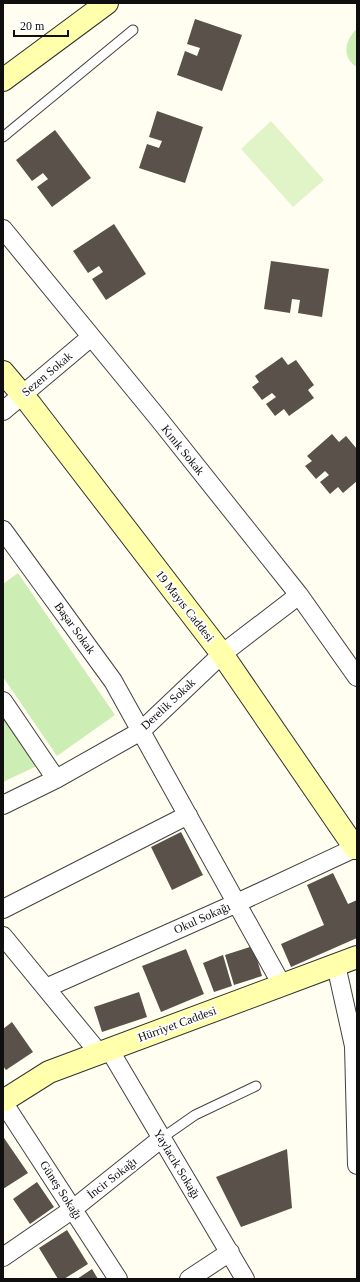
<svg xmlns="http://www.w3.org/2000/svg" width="360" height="1282" font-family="Georgia,serif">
<rect width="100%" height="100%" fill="#fffef1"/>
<path fill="#cceeb5" d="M357,29v38c-16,-9 -12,-28 0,-38z
M18,573l97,142 -58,41 -54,-79v-93z
M3,710l38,54 -38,18z"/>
<path fill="#e0f4c8" d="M271,121l53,59 -31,27 -52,-58z"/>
<path fill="#59514a" d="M195,19l47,16 -20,56 -45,-16 8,-24 12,5 3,-8 -13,-4z
M157,111l46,16 -18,56 -46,-15 8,-24 12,4 3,-7 -13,-4z
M55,130l36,48 -39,29 -15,-20 11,-8 -5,-6 -11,8 -16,-21z
M114,224l32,50 -40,26 -14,-21 11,-7 -4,-6 -11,7 -15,-22z
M271,261l58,8 -7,48 -24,-4 2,-13 -8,-1 -2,14 -26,-4z
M282,357l6,8 8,-5 18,25 -6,5 6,8 -25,18 -5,-7 -9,7 -9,-12 10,-7 -4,-4 -10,7 -10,-13 7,-5 -4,-6z
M332,434l7,8 7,-6 11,13v32l-14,12 -5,-6 -8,7 -10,-12 9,-7 -4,-4 -9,8 -11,-13 7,-5 -5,-5z
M181,832l22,43 -31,15 -21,-43z
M333,873l15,31 9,-4v38l-66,29 -10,-23 43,-19 -17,-40z
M253,946l9,30 -28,9 -9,-30z
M186,949l18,45 -43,18 -19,-46z
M223,955l9,31 -18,6 -11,-29z
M139,992l8,25 -45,15 -8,-25z
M12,1022l21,30 -27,18 -3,-4v-37z
M4,1138l24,35 -25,16v-50z
M287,1149l5,59 -51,19 -25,-50z
M37,1182l17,25 -24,17 -17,-25z
M67,1230l21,34 -24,15h-6l-19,-31z
M92,1269l6,10h-21z"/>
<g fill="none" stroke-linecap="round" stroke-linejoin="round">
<defs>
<path id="lane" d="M3,137l130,-107
M162,1138l33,-23 61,-29"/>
<path id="street" d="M3,229l155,189 141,177 58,82
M3,411l88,-74
M3,530l110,151 169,304
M3,701l53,78
M3,805l53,-26 85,-48 81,-77 77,-59
M3,909l185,-94
M3,936l96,117
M336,965l18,81 3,119
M46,988l191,-85 120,-56
M109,1049l136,230
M3,1102l115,177
M3,1257l70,-48 89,-71
M189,1279l41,-27"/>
<path id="secondary" d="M3,80l104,-77
M3,372l27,32 192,250 133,194
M3,1101l46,-29 308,-115"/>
</defs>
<use href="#lane" stroke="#424242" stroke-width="11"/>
<use href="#street" stroke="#424242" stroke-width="20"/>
<use href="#secondary" stroke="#313131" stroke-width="24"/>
<use href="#lane" stroke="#fff" stroke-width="9"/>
<use href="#street" stroke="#fff" stroke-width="18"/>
<use href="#secondary" stroke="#ffffac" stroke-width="22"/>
</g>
<g text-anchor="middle" stroke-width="4" stroke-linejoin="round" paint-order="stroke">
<g font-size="12" fill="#0f0f0f" stroke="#fff">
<text transform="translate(47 374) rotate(-40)" y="4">Sezen Sokak</text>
<text transform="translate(183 450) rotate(51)" y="4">Kınık Sokak</text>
<text transform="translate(185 606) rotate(52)" y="4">19 Mayıs Caddesi</text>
<text transform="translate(75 628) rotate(54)" y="4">Başar Sokak</text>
<text transform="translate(168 704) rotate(-43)" y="4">Derelik Sokak</text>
<text transform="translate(202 918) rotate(-24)" y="4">Okul Sokağı</text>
<text transform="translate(177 1024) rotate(-20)" y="4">Hürriyet Caddesi</text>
<text transform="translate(177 1164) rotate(59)" y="4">Yaylacık Sokağı</text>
<text transform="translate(112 1178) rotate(-38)" y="4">İncir Sokağı</text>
<text transform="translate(61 1190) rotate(57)" y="4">Güneş Sokağı</text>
</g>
</g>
<rect width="360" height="1282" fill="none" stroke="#0f0f0f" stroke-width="8"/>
<path d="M14 30v6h54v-6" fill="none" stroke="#0f0f0f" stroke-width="2"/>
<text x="20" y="30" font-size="12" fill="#0f0f0f" stroke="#ffffff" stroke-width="3" paint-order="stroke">20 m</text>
</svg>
